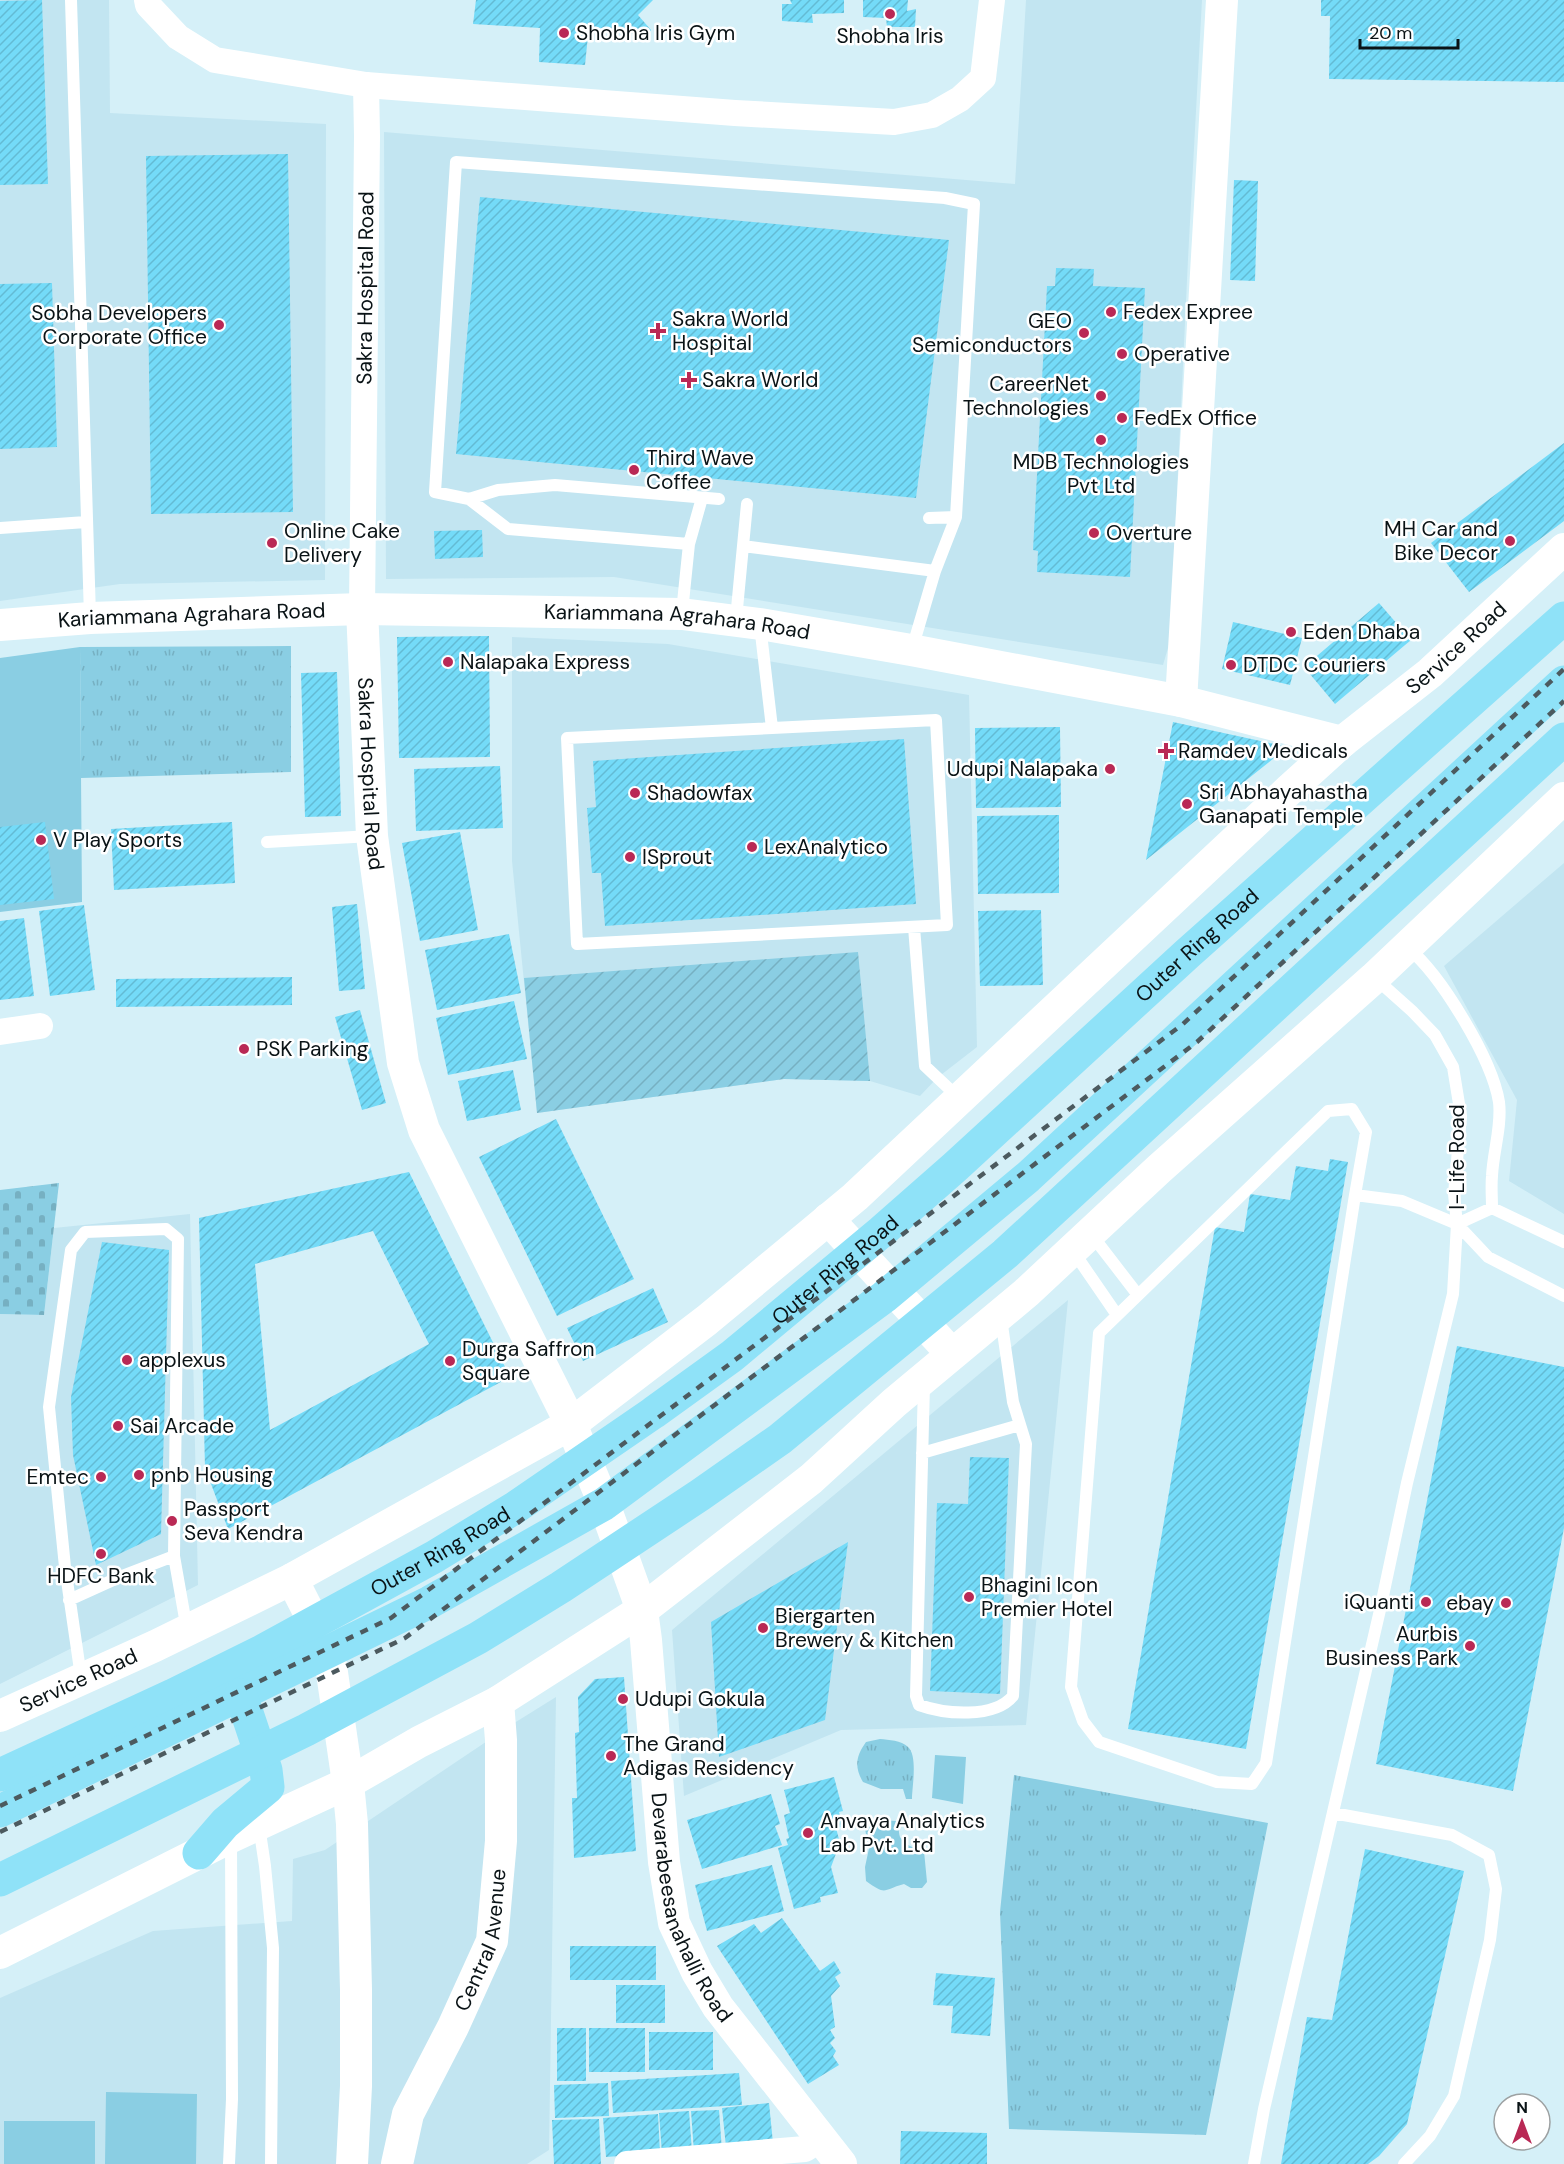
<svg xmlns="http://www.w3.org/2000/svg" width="1564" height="2164" font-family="'DM Sans',sans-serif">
<defs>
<pattern id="grass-tufts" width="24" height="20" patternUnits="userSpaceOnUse" patternTransform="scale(1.5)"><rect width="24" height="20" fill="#8acee3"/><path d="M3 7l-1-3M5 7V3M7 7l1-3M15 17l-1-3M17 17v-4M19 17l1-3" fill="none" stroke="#76b0c2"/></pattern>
<pattern id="cemetery-stones" width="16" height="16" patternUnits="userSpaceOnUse" patternTransform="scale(1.5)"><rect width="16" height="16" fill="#8acee3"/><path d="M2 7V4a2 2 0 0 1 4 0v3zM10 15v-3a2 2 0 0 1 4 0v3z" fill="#76b0c2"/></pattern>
<pattern id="garden-furrows" width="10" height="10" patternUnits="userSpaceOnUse" patternTransform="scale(1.5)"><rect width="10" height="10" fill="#8acee3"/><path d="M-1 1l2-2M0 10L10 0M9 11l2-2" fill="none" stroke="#76b0c2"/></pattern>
<pattern id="building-hatch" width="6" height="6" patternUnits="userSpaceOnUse" patternTransform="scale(1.5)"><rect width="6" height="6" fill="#74dbf8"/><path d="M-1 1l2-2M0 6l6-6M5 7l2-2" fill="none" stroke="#63bbd4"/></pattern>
</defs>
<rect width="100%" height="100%" fill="#d5f0f8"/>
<path fill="#c2e5f1" d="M0,0h109l1,113 216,11 -1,456 -205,4 -120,17z
M1026,0h176l-14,259 -18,382 -7,24 -549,-88 -228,2 -2,-447 631,52z
M512,637l156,7 301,51 8,352 -40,31 -17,18 -50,-15 -86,-2 -247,34 -25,-252z
M1564,863v351l-55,-33 8,-81 -73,-134z
M190,1214l8,371 -198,99v-370l44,1 10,-87z
M1068,1300l-42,425 -185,5 -157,66 -12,-166z
M556,1697l-7,453 -22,14h-527v-166l153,-67 139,-10 1,-62 32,-9 186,-125z"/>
<path fill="url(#grass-tufts)" d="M291,646v126l-210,6 -1,-131z
M880,1739c9,1 21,1 28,8 10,9 4,40 4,52h-6l-3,-10h-22l-18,-7c-9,-15 -7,-26 3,-40z
M1014,1775l254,48 -62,312 -197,-6 -9,-217z"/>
<path fill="url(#cemetery-stones)" d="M59,1183l-15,132 -44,-1v-124z"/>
<path fill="#8acee3" d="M80,647l2,255 -82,10v-254z
M935,1755l31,2 -3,47 -31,-6z
M879,1820l17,1c4,6 2,10 4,16 4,8 16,12 24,14l3,31 -5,6h-11l-7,-4c-22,6 -17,12 -38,-3l-1,-14 6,-28 -5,-5 -2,-11z
M106,2092l91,2 -1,70h-91z
M4,2121h91v43h-91z"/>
<path fill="url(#garden-furrows)" d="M858,952l12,129 -86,-2 -247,34 -13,-135z"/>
<path fill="url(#building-hatch)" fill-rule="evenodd" d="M42,0l6,184 -48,1v-184z
M476,0h177l-15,15 13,15 -4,6 -58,-10 -4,39 -46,-3 1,-34 -67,-4z
M790,0h54v13l-32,1 1,9 -31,-2v-17h10z
M863,0h45l-1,11 9,-2 -1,18h-28l-1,-9 -23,-1z
M1321,0h243v82l-235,-3 1,-63h-9z
M288,154l5,358 -142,2 -5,-358z
M1234,180l24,1 -3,100 -25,-1z
M480,197l469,43 -33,258 -460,-44z
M1056,268l38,1 -1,17 52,2 -15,289 -93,-5 1,-21 -5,-1 14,-264h8z
M52,283l5,164 -57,2v-165z
M1564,443v78l-95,71 -38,-49z
M482,530l1,27 -48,2 -1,-28z
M1379,603l32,37 -76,64 -31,-37z
M1233,622l69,16 -12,47 -68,-16z
M489,636l1,121 -91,1 -2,-121z
M337,672l4,144 -36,1 -4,-144z
M1173,722l115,25 -142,113z
M1060,727l1,80 -85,1 -1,-80z
M904,739l12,165 -311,22 -4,-53h-9l-5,-65 9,-1 -3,-46z
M500,766l3,62 -87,3 -2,-62z
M1059,815v78l-81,1 -1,-78z
M45,822l9,77 -54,6v-78z
M232,822l3,61 -121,7 -3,-61z
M460,832l18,98 -58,11 -18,-98z
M357,904l8,85 -26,2 -7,-84z
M84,905l11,85 -45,6 -11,-85z
M1041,910l2,75 -63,1 -2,-75z
M24,918l10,78 -34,4v-79z
M509,934l12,59 -84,17 -12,-60z
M292,977v28l-176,2v-28z
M514,1001l13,58 -79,16 -12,-57z
M360,1010l26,93 -24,7 -27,-93z
M513,1070l8,40 -54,11 -9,-40z
M556,1119l78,160 -77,37 -78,-159z
M1330,1159l18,3 -102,587 -118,-20 87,-502 29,5 6,-38 40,6 6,-34 32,5z
M409,1172l101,205 -282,152 -23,-61 -6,-250zM373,1231l56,113 -159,86 -15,-166z
M102,1242l67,8 -8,284 -65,31 -23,-110 -2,-58z
M653,1288l15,34 -85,39 -16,-33z
M1457,1346l107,21v161l-51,263 -137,-27z
M970,1457l39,1 -9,236 -70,-3 7,-188 31,1z
M848,1542l-23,178 -106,37 -8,-135z
M624,1677l12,174 -62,7 -2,-60h5l-2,-65 4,-1 -1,-35 17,-18z
M834,1777l9,34 -4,1 4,15 -7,1 4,15 -9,24 7,26 -18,4 1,5 -27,7 -16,-61 10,-3 -2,-6 3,-1 -5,-23 6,-2 -6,-23z
M771,1794l9,30 -5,2 7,19 -80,24 -15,-49z
M1365,1849l99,22 -57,253 -28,32 -11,8h-87l26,-147 25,3z
M772,1865l12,46 -77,20 -12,-46z
M782,1918l38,53 14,-10 7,12 -6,4 5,9 -9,10 4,31 -5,3 5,8 -5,5 6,8 -3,5 6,9 -31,19 -91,-138 37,-22 7,9z
M570,1946h86v34h-86z
M936,1973l59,5 -5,58 -39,-3 2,-27 -20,-1z
M616,1985h49v38h-49z
M557,2028h29v53h-29z
M589,2028h56v44h-56z
M649,2032h64v38h-64z
M739,2073l3,32 -129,8 -2,-32z
M608,2083l1,33 -54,2 -1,-33z
M769,2103l4,40 -47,4 -4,-39z
M719,2110l3,41 -28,1 -3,-41z
M689,2111l3,41 -30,2 -3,-41z
M658,2114l2,39 -54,4 -3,-39z
M599,2119l2,45h-47l-2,-44z
M901,2131l86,2v31h-87z"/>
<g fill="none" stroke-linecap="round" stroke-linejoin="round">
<path stroke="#fff" stroke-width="12" d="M71,0l19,616
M469,499l29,-9 57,-5 164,14
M929,518l27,-1
M0,528l86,-6
M689,544l-181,-15 -39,-30 -34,-7 21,-330 489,36 29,6 -18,313 -21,54 -23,78
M743,546l192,25
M682,612l7,-68 13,-46
M736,619l11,-115
M760,625l12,103
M936,720l11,205 -370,19 -10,-206z
M267,842l104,-6
M914,927l11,139 35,33
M1408,948c33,27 84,111 91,154 3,24 -6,50 -7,74 -1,10 0,21 0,32
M1355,1195l11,-63 -14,-23 -24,2 -229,222 -28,354 12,34 16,21 118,40 35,2 14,-21 89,-568 47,6 55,23 31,33 76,39
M1457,1224l35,-16 72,34
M1091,1234l47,61
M1073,1251l44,64
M924,1384l-8,312 3,9c25,9 75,14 94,-9l13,-252 -13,-42 -12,-84
M922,1453l98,-28
M69,1600l53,-24 52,-20
M81,1677l-16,-110 -16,-160 22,-157 14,-18 81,-3 12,10 -4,317 13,74
M1333,1813l119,22 37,20 7,34 -6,51 -36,156 -24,40 -26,28
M259,1826l6,40 8,82 -2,216
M229,2164l3,-65 -1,-261
M1254,2164l10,-55 116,-499 27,-127 46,-189 4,-70 -3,-30 7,-78 -8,-49 -18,-32 -23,-24 -37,-33"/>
<g stroke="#fff" stroke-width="26">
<path d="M147,0l1,5 30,32 37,23 151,25 369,28 159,9 38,-7 28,-16 23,-21 9,-78"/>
<path id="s1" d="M362,609l5,-473 -1,-51"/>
<path d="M0,1032l40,-6"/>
<path d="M627,2164l178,-15 16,-10"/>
</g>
<g stroke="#fff" stroke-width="32">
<path id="s2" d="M362,609l10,227 31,227 21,67 147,294 33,80 38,106 4,30 18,222 10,61 23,49 21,35 123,157"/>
<path id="s3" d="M0,625l90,-7 272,-9 320,5 78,10 151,26 270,51 161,41"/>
<path d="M1181,701l41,-701"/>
<path d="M828,1219l124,135"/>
<path d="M292,1579l37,73 19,131 4,41 4,166v96l-4,78"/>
<path id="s4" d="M0,1716l155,-70 137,-67 279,-155 136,-104 148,-123 434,-407 53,-48 88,-69 134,-124"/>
<path d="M0,1953l231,-116 117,-54 71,-41 79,-40 144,-92 169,-131 83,-76 132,-110 133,-124 215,-191 190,-180"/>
<path id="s5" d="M397,2164l11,-50 45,-87 39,-86 9,-100v-101l-3,-38"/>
</g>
<g stroke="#8fe2f8" stroke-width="33">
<path id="s6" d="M0,1775l173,-80 89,-44 172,-94 82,-50 137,-94 79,-57 149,-124 74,-65 232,-213 377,-336"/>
<path d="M0,1811l430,-209 174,-98 280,-207 144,-120 536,-495"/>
<path d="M199,1853l26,-30 43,-36 -2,-17 -25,-75"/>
<path d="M0,1880l306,-150 172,-92 83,-51 139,-92 80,-56 225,-185 559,-515"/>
</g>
<path stroke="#4c5a5f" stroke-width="4.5" stroke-dasharray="8 8" stroke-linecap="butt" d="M0,1806l391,-188 792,-594 381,-355
M0,1832l405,-194 792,-596 367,-341"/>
</g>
<g fill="#b92955" stroke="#fff" stroke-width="2">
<circle cx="890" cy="14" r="6"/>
<circle cx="564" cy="33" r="6"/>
<circle cx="1111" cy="312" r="6"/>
<circle cx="219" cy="325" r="6"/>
<path d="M655 322h6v6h6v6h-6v6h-6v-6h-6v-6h6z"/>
<circle cx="1084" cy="333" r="6"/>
<circle cx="1122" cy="354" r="6"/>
<path d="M686 371h6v6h6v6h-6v6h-6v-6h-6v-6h6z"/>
<circle cx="1101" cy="396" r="6"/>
<circle cx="1122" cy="418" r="6"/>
<circle cx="1101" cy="440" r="6"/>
<circle cx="634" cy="470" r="6"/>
<circle cx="1094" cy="533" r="6"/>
<circle cx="1510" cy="541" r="6"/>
<circle cx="272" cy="543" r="6"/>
<circle cx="1291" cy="632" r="6"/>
<circle cx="448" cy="662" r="6"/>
<circle cx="1231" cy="665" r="6"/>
<path d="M1163 742h6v6h6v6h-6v6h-6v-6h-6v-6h6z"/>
<circle cx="1110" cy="769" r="6"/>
<circle cx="635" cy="793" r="6"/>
<circle cx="1187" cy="804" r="6"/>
<circle cx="41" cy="840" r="6"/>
<circle cx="752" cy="847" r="6"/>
<circle cx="630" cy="857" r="6"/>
<circle cx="244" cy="1049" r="6"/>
<circle cx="127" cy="1360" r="6"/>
<circle cx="450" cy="1361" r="6"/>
<circle cx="118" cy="1426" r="6"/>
<circle cx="139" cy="1475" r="6"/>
<circle cx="101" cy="1477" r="6"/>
<circle cx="172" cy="1521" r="6"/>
<circle cx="101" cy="1554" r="6"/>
<circle cx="969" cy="1597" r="6"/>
<circle cx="1426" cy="1602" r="6"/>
<circle cx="1506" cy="1603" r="6"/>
<circle cx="763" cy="1628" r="6"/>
<circle cx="1470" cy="1646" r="6"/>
<circle cx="623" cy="1699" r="6"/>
<circle cx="611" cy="1756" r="6"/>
<circle cx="808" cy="1833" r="6"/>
</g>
<g text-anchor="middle" stroke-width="5" stroke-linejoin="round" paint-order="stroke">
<g font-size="21" fill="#0a1316" stroke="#fff" text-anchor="start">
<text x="576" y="40">Shobha Iris Gym</text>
<text x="890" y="43" text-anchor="middle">Shobha Iris</text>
<text x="1123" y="319">Fedex Expree</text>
<text x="207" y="320" text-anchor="end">Sobha Developers<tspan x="207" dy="24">Corporate Office</tspan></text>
<text x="672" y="326">Sakra World<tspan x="672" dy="24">Hospital</tspan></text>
<text x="1072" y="328" text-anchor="end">GEO<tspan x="1072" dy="24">Semiconductors</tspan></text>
<text x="1134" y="361">Operative</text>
<text x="702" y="387">Sakra World</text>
<text x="1089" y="391" text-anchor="end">CareerNet<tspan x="1089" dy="24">Technologies</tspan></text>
<text x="1134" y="425">FedEx Office</text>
<text x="646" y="465">Third Wave<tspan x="646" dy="24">Coffee</tspan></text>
<text x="1101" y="469" text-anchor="middle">MDB Technologies<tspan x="1101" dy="24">Pvt Ltd</tspan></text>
<text x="1498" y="536" text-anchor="end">MH Car and<tspan x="1498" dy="24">Bike Decor</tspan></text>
<text x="284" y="538">Online Cake<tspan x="284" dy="24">Delivery</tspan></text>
<text x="1106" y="540">Overture</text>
<text x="1303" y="639">Eden Dhaba</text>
<text x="460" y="669">Nalapaka Express</text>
<text x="1243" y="672">DTDC Couriers</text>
<text x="1178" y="758">Ramdev Medicals</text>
<text x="1098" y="776" text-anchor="end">Udupi Nalapaka</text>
<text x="1199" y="799">Sri Abhayahastha<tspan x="1199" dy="24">Ganapati Temple</tspan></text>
<text x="647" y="800">Shadowfax</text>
<text x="53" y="847">V Play Sports</text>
<text x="764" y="854">LexAnalytico</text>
<text x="642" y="864">ISprout</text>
<text x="256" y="1056">PSK Parking</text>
<text x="462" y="1356">Durga Saffron<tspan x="462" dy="24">Square</tspan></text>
<text x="139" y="1367">applexus</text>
<text x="130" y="1433">Sai Arcade</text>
<text x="151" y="1482">pnb Housing</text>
<text x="89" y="1484" text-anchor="end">Emtec</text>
<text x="184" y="1516">Passport<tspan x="184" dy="24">Seva Kendra</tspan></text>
<text x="101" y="1583" text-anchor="middle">HDFC Bank</text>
<text x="981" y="1592">Bhagini Icon<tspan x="981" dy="24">Premier Hotel</tspan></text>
<text x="1414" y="1609" text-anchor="end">iQuanti</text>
<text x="1494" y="1610" text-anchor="end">ebay</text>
<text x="775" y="1623">Biergarten<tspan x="775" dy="24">Brewery &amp; Kitchen</tspan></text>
<text x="1458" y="1641" text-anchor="end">Aurbis<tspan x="1458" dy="24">Business Park</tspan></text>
<text x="635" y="1706">Udupi Gokula</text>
<text x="623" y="1751">The Grand<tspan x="623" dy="24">Adigas Residency</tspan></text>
<text x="820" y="1828">Anvaya Analytics<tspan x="820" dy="24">Lab Pvt. Ltd</tspan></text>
</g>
<g font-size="21" fill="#0a1316" stroke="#fff">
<text dy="7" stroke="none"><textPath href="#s1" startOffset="321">Sakra Hospital Road</textPath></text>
<text dy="7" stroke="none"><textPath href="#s3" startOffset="192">Kariammana Agrahara Road</textPath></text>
<text dy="7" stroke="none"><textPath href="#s3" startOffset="678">Kariammana Agrahara Road</textPath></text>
<text dy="7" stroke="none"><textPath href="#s4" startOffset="1820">Service Road</textPath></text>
<text dy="7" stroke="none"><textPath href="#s2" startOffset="165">Sakra Hospital Road</textPath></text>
<text dy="7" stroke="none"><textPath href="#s6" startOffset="1466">Outer Ring Road</textPath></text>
<text transform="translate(1457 1157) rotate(-90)" y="7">I-Life Road</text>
<text dy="7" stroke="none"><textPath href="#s6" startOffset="980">Outer Ring Road</textPath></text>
<text dy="7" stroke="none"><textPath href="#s6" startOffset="494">Outer Ring Road</textPath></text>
<text dy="7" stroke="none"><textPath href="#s4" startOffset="86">Service Road</textPath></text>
<text dy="7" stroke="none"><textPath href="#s2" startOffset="1359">Devarabeesanahalli Road</textPath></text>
<text dy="7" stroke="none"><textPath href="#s5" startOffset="242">Central Avenue</textPath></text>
</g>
</g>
<g transform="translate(1522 2122)"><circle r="28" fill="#ffffff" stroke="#9da1a2" stroke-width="1.5"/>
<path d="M0-4.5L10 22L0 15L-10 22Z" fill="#b92955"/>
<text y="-9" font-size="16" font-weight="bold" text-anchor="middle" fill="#0a1316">N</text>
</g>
<path d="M1360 39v9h98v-9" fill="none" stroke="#0a1316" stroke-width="3"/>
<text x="1369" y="39" font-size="18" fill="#0a1316" stroke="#ffffff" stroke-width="4.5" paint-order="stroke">20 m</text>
</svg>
